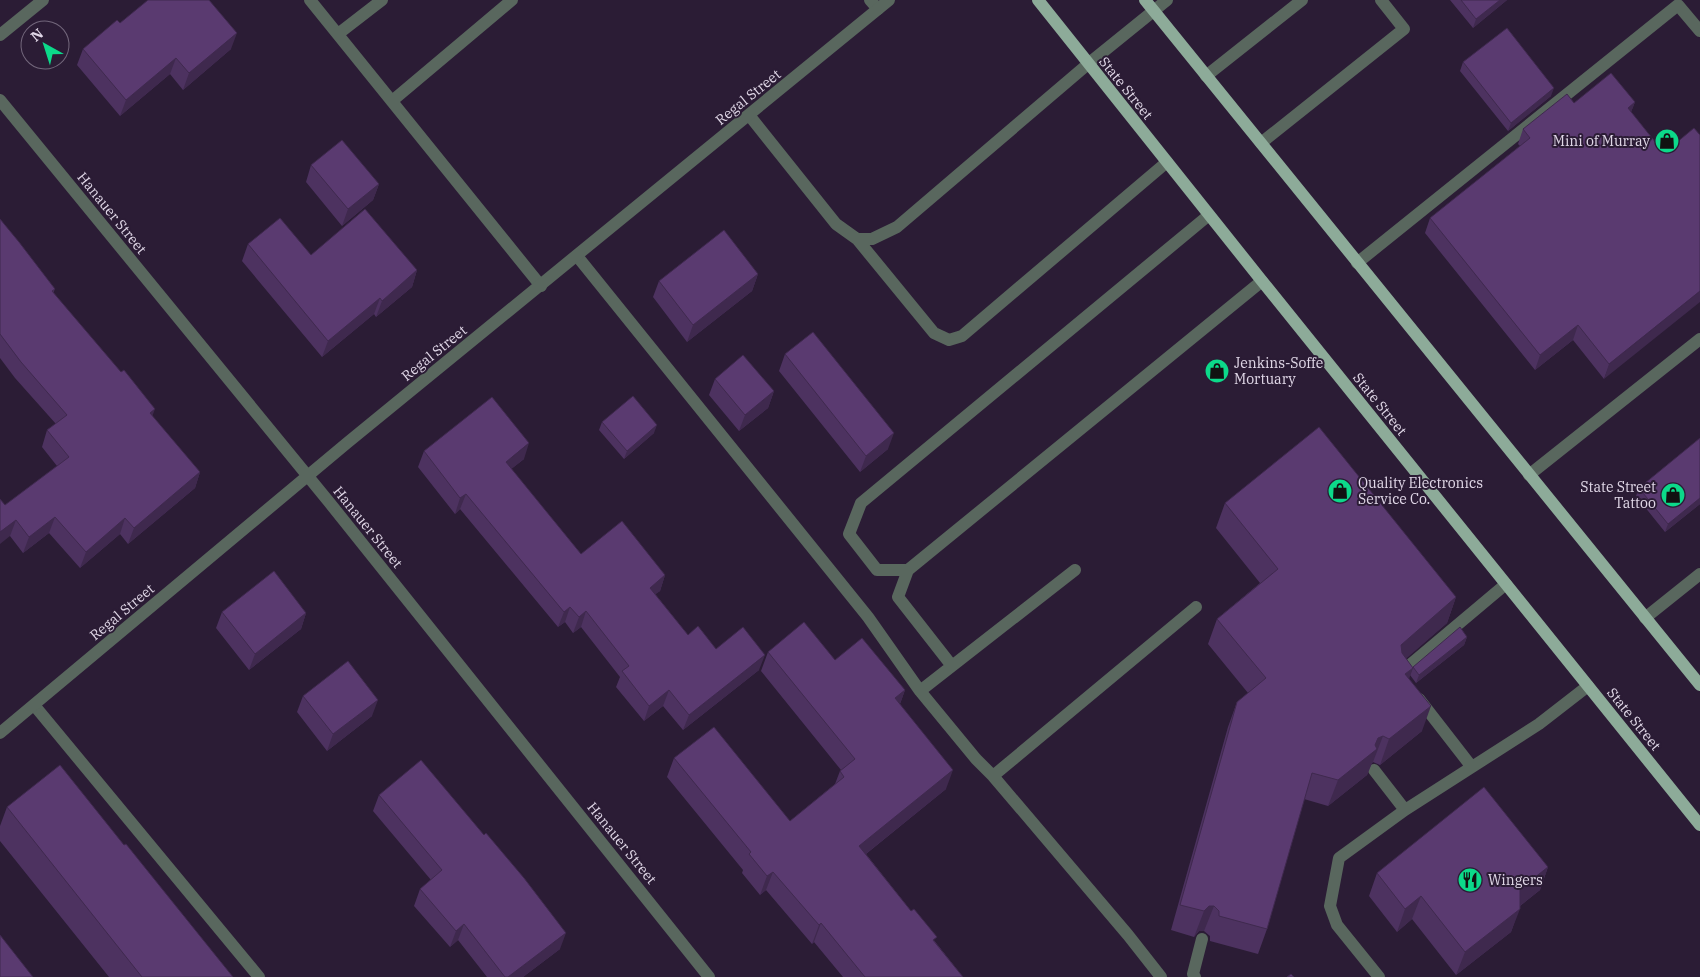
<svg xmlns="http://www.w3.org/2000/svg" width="1700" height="977" font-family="'IBM Plex Serif',serif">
<rect width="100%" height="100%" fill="#2b1c35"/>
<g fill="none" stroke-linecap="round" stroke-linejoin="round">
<path stroke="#59675e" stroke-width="12" d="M310,0l231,286
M870,0l8,9
M338,34l44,-34
M1206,76l96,-76
M392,101l120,-101
M749,115l87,109 21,15h15l25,-12 191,-163
M1261,143l143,-114 -23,-29
M1209,215l-348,288 -12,31 28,36h31l354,-289
M857,239l77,94 15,7 13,-4 205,-174
M577,256l291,361 52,74 56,68 17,17 135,159 33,42
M1357,263l321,-258 22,26
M1529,475l171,-136
M908,570l-10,27 54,69
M1645,618l55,-44
M1400,676l-1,-2 107,-90
M920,691l155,-121
M1419,699l52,67
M34,705l225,272
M1374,770l31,40
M993,776l203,-169
M1195,977l-2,-3 9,-35
M1379,977l-42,-52 -7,-19 9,-48 66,-48 134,-86 49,-38"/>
<path stroke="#59675e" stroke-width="12" d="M0,35l43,-35
M1088,64l79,-64
M0,100l329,402 380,475
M0,733l347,-290 542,-443"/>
<path stroke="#8dab99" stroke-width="12" d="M1038,0l224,281 438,544
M1145,0l555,685"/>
</g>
<path fill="#4d3260" d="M1450,0h57l-34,28z
M120,23l111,26 -48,41 -13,-16 -50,42 -43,-51 6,-16z
M1463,62l88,34 -43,35 -48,-60z
M1635,102l-4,10 33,41 36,-18 -96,244 -31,-39 -38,30 -110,-137 5,-15 90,-72 -2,-2 5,-15 51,-26z
M311,165l68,19 -6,16 -31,26 -36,-44z
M0,219l55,70 -2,4 99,123 48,56 -5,16 -67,56 -8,-10 -40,34 -31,-35 -26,20 -13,-17 -5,-31 52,-39 -15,-19 5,-17 9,-6 -41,-46 -15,-20z
M248,244l63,11 106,15 -5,17 -36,30 -2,-3 -52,43 -80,-96z
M758,274l-6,17 -65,51 -34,-45 6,-16z
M785,354l103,95 -28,23 -81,-101z
M715,379l59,12 -6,17 -29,23 -30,-36z
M602,422l52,11 -30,26 -25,-29z
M1700,438v66l-35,28 -29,-36 3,-8z
M424,451l100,8 -13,10 70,85 84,21 -5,16 -5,3 33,41 71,35 -76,60 -20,-24 -19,15 -28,-34 4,-10 -39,-50 -8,6 -8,-11 -7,5 -98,-118 -5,5 -37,-47z
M1225,503l231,94 -9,26 -41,35 3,20 13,53 -42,34 -7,-3 -1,1 -5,12 -39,31 -24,-7 -37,130 -9,25 -48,-13v-5l-6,-5h-5l-5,6 -23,-7 57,-203 9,-25 11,-9 -40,-49 9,-25 43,-36 -44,-55z
M222,612l84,1 -5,16 -52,41 -33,-42z
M1467,637l-3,8 -48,38 -6,-8 3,-8z
M768,652l67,8 70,30 -5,14 46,85 -80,65 97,123h-120l-29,-35 -2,2 -46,-54 -6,5 -18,-22 1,-3 -76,-93 7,-19 116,63 45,-37 5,-13 1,-1 -80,-99z
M303,696l69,20 -45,35 -30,-39z
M379,795l181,154 -37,28h-36l-29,-37 -8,7 -36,-41 6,-17 11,-9 -58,-69z
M7,807l117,38 109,132h-124l-109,-136v-15z
M1548,867l-8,23 -20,16 -9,26 -55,43 -44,-56 -15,13 -28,-36 8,-23z"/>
<path fill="#3f294e" d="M1500,0h7l-34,28 3,-9z
M237,33l-6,16 -48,41 6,-17z
M176,58l-6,16 -50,42 6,-16z
M1554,88l-3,8 -43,35 3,-8z
M1635,102l-6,15 -1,-9z
M379,184l-6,16 -31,26 6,-17z
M417,270l-5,17 -36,30 6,-16z
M758,274l-6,17 -65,51 6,-17z
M1700,291v11l-96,77 5,-15z
M380,298l-6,16 -52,43 6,-16z
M1578,325l-5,15 -38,30 5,-15z
M774,391l-6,17 -29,23 6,-16z
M155,409l-6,16 1,-12z
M657,425l-3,8 -30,26 3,-8z
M894,433l-6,16 -28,23 6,-16z
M529,443l-5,16 -24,19 6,-16z
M200,472l-5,16 -67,56 6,-16z
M466,494l-6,15 -5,5 5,-16z
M1700,498v6l-35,28 3,-8z
M55,517l-6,16 -26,20 6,-16z
M125,518l-5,16 -40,34 6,-16z
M16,520l-6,16 -10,8v-12z
M665,575l-5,16 -16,12 6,-15z
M1456,597l-9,26 -55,48 9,-26z
M570,607l-5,15 -7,5 6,-15z
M586,611l-5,16 -8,6 6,-16z
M306,613l-5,16 -52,41 6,-16z
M1467,637l-3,8 -48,38 3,-8z
M765,655l-6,15 -76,60 6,-15z
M1413,668l-9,25 1,-19z
M669,690l-6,16 -19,15 5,-15z
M905,690l-7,19 -3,-11z
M378,700l-6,16 -45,35 6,-17z
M1431,706l-9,25 -42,34 9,-26z
M1383,736l-10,26 -1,1 -5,12 -39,31 10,-26 40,-42z
M953,770l-7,19 -94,76 7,-19z
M1548,867l-8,23 -28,22 8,-23z
M773,872l-7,18 -6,5 7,-19z
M1421,896l-9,23 -15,13 8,-23z
M1209,906h5l-10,25h-5l-5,6 10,-26z
M1520,909l-9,23 -55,43 9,-23z
M821,923l-7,19 -2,2 7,-19z
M464,924l-6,16 -8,7 6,-16z
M566,933l-6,16 -37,28h-15z"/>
<path fill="#5a3a70" stroke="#3f294e" d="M148,0h61l28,33 -48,40 -13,-15 -50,42 -43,-51 34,-29 3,3z
M1461,0h39l-24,19z
M1507,28l47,60 -43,35 -48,-61z
M1611,73l24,29 -7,6 36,45 30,-25 6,7v156l-91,73 -31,-39 -38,30 -110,-137 100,-80 -7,-9 44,-35 7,9z
M342,140l37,44 -31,25 -37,-44z
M365,209l52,61 -35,31 -2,-3 -52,43 -80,-97 32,-26 31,37z
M0,219l19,23 36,47 -3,2 69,81 3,-2 31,39 -5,4 50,59 -66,56 -9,-10 -39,34 -31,-35 -26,20 -13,-17 -16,12v-33l5,6 64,-48 -22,-27 20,-15 -46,-53 -21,-28z
M724,230l34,44 -65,51 -34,-44z
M813,332l81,101 -28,23 -81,-102z
M743,355l31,36 -29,24 -30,-36z
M633,396l24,29 -30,26 -25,-29z
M492,397l37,46 -23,19 75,92 41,-33 43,54 -15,13 38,47 10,-9 18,23 27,-22 22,28 -76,60 -20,-25 -20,16 -27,-35 7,-5 -43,-55 -7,6 -9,-10 -6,5 -98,-118 -6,4 -36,-47z
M1319,427l137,170 -55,48 1,8 11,15 -8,6 26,32 -42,33 -6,-3 -5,2 -3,7 2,4 -39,31 -26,-7 -45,156 -48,-13v-5l-5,-5h-5l-5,5 -24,-6 57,-203 29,-24 -49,-59 61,-50 -53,-66z
M1700,438v60l-32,26 -29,-36z
M274,571l32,42 -51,41 -33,-42z
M804,622l31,38 27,-22 43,52 -10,8 58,72 -94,76 52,65 3,-2 23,28 -4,3 30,37h-98l-44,-54 -2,2 -46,-53 -6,4 -18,-22 2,-2 -77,-94 40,-31 76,94 54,-44 -4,-6 15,-12 -87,-107z
M1460,627l7,10 -48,38 -6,-8z
M348,661l30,39 -45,34 -30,-38z
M421,760l63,75 2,-2 38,45 42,55 -58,44h-3l-41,-53 -8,7 -36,-42 22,-19 -63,-75z
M60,765l64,80 2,-1 107,133h-91l-135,-170z
M1484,787l64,80 -28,22v20l-55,43 -44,-56 -16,13 -28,-36z
M0,935l33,42h-33z
M1291,974l3,3h-7z"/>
<defs>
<symbol id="shop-disc" viewBox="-11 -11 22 22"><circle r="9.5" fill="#0cd98a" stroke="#2b1c35"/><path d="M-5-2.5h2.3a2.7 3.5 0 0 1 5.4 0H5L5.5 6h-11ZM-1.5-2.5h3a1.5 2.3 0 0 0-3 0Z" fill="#111"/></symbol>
<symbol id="restaurant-disc" viewBox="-11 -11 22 22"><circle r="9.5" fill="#0cd98a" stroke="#2b1c35"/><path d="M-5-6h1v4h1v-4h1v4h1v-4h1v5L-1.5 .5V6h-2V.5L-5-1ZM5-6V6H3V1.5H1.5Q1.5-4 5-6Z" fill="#111"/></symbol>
</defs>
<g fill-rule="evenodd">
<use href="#shop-disc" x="1653" y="127" width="28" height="28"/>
<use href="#shop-disc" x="1203" y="357" width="28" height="28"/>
<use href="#shop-disc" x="1326" y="477" width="28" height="28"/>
<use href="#shop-disc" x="1659" y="481" width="28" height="28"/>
<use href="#restaurant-disc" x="1456" y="866" width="28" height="28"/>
</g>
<g text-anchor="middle" stroke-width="4" stroke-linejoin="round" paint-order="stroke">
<g font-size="14" fill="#e0d7e7" stroke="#2b1c35">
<text transform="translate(1126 88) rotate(51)" y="5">State Street</text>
<text transform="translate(748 97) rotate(-39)" y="5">Regal Street</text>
<text transform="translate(112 213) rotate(51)" y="5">Hanauer Street</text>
<text transform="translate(434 353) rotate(-39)" y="5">Regal Street</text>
<text transform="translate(1380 404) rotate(51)" y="5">State Street</text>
<text transform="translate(368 527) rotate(51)" y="5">Hanauer Street</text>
<text transform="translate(122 612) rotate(-40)" y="5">Regal Street</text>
<text transform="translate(1634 719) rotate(51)" y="5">State Street</text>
<text transform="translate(622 843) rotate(51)" y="5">Hanauer Street</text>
</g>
<g font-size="14" fill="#e0d7e7" stroke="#2b1c35" text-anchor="start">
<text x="1650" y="146" text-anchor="end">Mini of Murray</text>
<text x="1234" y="368">Jenkins-Soffe<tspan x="1234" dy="16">Mortuary</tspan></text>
<text x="1358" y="488">Quality Electronics<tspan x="1358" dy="16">Service Co.</tspan></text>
<text x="1656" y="492" text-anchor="end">State Street<tspan x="1656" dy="16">Tattoo</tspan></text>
<text x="1488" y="885">Wingers</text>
</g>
</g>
<g transform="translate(45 45) rotate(321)"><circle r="24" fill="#2b1c35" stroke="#73677c"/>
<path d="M0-4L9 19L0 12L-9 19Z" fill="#0cd98a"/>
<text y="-8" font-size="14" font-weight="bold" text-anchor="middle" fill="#e0d7e7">N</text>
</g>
</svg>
